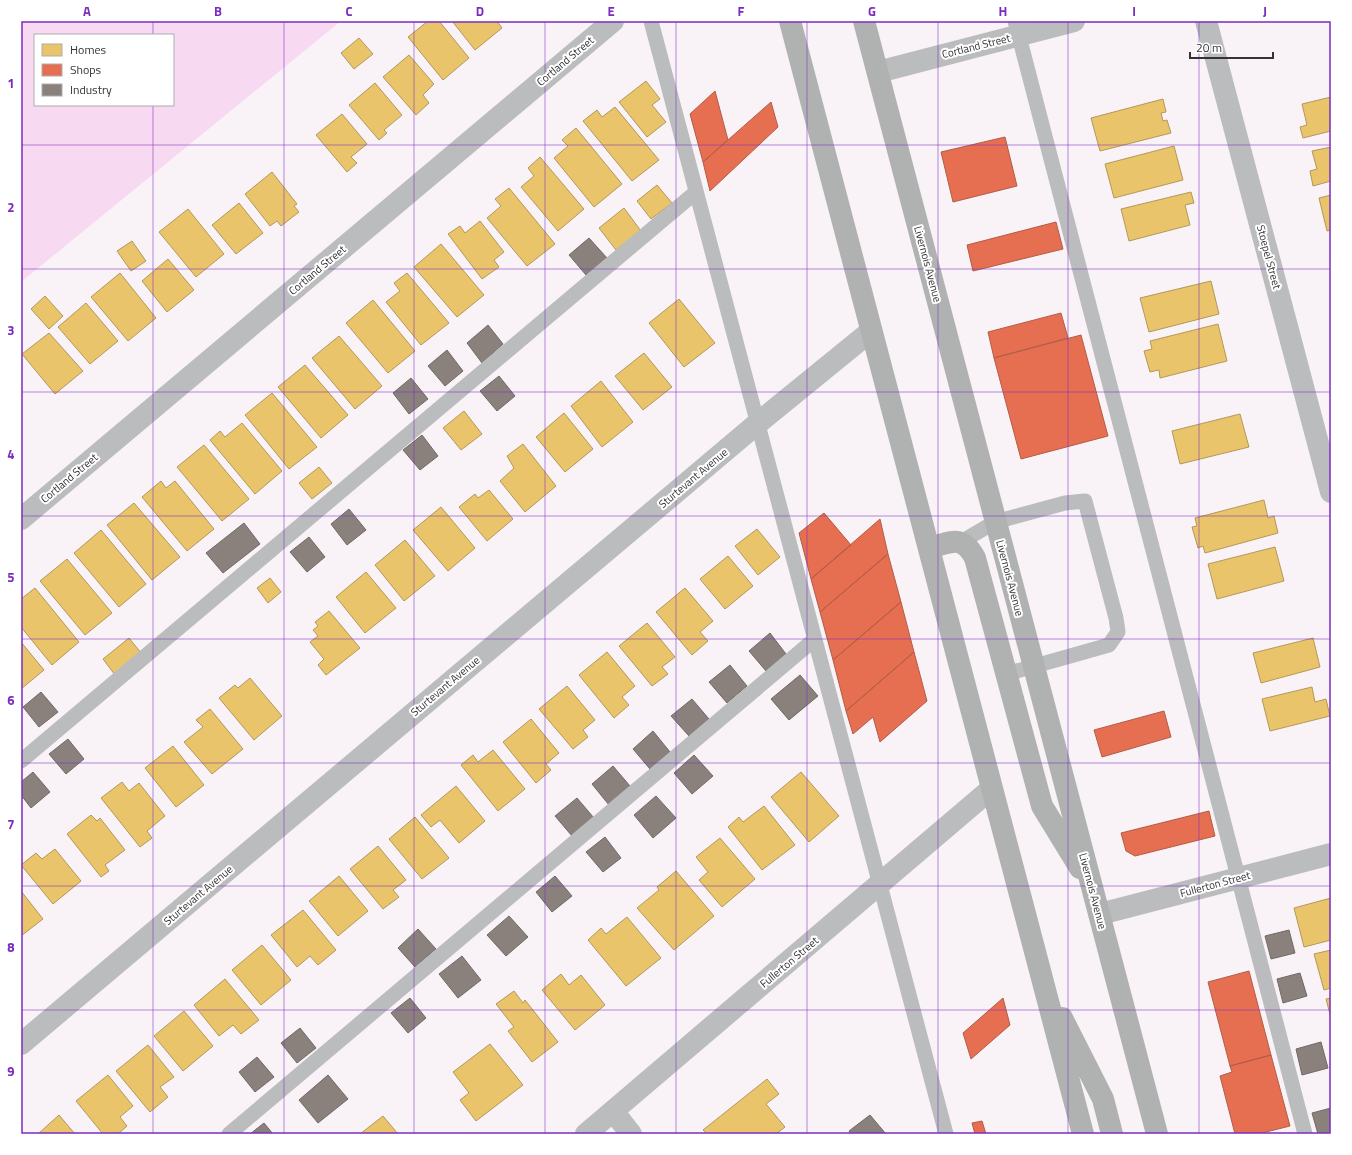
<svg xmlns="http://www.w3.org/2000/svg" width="1352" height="1155" font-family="'Titillium Web',sans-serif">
<rect width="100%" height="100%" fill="#f9f3f8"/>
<path fill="#f8d9f2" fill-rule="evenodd" d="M21,21h320l-320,261zM35,35h138v70h-138z"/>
<path fill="#e9c46a" stroke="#b3985a" d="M428,21h11l30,37 -26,22 -35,-43z
M452,21h45l5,7 -27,22z
M359,38l14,16 -19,15 -13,-16z
M409,55l25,29 -11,11 6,8 -13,12 -33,-38z
M646,81l14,18 -8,6 14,17 -19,15 -28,-35z
M375,83l27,32 -18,15 3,3 -8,7 -30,-35z
M1331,97v34l-28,7 -3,-11 7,-2 -5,-21z
M1163,99l3,13 -5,1 2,8 4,-1 4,13 -71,18 -9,-33z
M615,107l44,53 -27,21 -49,-60 14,-11 5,7z
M342,114l25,30 -16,13 6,6 -10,9 -31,-37z
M576,128l46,56 -28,23 -40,-49 14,-12 -6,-6z
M1174,146l9,34 -69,18 -9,-34z
M1331,147v34l-18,5 -3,-15 7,-2 -5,-18z
M540,157l44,52 -26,22 -37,-44 13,-11 -6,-8z
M272,172l25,32 -3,2 5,6 -18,14 -4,-5 -7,5 -25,-32z
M657,185l15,18 -21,16 -14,-18z
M509,188l46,56 -28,22 -40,-48 14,-12 -6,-7z
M1191,192l3,11 -9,2 5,20 -61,16 -8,-32z
M1331,195v35l-4,1 -8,-33z
M239,203l24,30 -27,21 -24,-29z
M624,208l17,23 -25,19 -17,-22z
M188,209l36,45 -28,23 -37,-45z
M480,221l24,31 -10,8 5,7 -17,12 -34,-45 12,-8 5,7z
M132,241l14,20 -15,10 -14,-20z
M441,244l43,51 -27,22 -43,-50z
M168,259l26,31 -27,22 -25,-31z
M120,273l36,45 -28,23 -37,-44z
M407,273l42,50 -28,22 -35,-43 14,-11 -6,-8z
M1211,281l8,33 -70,18 -9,-34z
M45,296l18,20 -14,13 -18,-20z
M679,299l36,44 -31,24 -35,-44z
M373,300l42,51 -27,22 -42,-50z
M86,303l32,38 -28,23 -32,-37z
M1218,324l9,37 -67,17 -1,-8 -9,2 -6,-21 8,-2 -2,-8z
M49,333l34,38 -28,23 -33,-40z
M339,336l43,50 -27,23 -43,-51z
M644,353l28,34 -29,23 -28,-34z
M305,365l43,50 -27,23 -43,-51z
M601,381l32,41 -31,25 -31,-41z
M272,393l45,54 -28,22 -44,-54z
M464,411l18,23 -21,16 -18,-22z
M564,413l29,36 -28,23 -29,-35z
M1240,414l9,33 -69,17 -8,-33z
M242,423l40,48 -27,23 -45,-54 10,-9 5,6z
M523,444l33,42 -31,26 -25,-31 14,-13 -7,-12z
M204,445l45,54 -27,22 -45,-54z
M319,467l13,16 -20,16 -13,-16z
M161,481l5,7 9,-7 39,48 -27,22 -45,-54z
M489,490l24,29 -26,22 -28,-34 16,-13 3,4z
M1264,500l4,18 6,-2 4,17 -73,20 -2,-7 -5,2 -6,-21 5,-1 -2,-8z
M134,503l46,54 -28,23 -45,-55z
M441,507l34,41 -27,23 -35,-41z
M757,529l23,28 -22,18 -23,-29z
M101,530l45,54 -27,23 -45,-54z
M405,540l30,36 -31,25 -29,-36z
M1275,547l9,34 -67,18 -9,-35z
M728,556l25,30 -28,23 -25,-30z
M67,559l45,54 -27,22 -45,-54z
M366,572l30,36 -31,25 -29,-36z
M270,578l11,14 -13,11 -11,-15z
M35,588l44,54 -27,23 -31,-38v-28z
M685,588l28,33 -13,11 8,9 -16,14 -36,-43z
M329,611l31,37 -34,27 -8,-10 6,-6 -14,-17 8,-6 -5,-6 5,-4 -3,-4z
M647,623l28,34 -13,10 6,7 -16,12 -33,-40z
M129,638l13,16 -27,21 -12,-16z
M1313,638l7,29 -59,16 -8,-30z
M21,642l23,28 -23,19z
M607,652l28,34 -13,11 7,8 -15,13 -35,-43z
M250,678l32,38 -28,24 -35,-42 16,-13 3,3z
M567,686l28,34 -12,10 5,7 -15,12 -34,-40z
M1312,687l3,15 11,-3 4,17 -60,15 -8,-32z
M210,709l33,40 -31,25 -28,-32 19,-15 -7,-7z
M531,719l28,34 -13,11 5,6 -15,13 -33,-41z
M173,746l31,39 -28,22 -31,-39z
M493,750l32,39 -27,22 -37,-46 12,-10 5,7z
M801,772l38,44 -30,26 -38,-45z
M122,782l7,9 10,-8 26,33 -18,15 5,7 -12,9 -39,-49z
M456,786l29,35 -26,22 -19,-23 -9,7 -10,-12z
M764,806l31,39 -33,25 -34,-43 11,-10 4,5z
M91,815l6,6 3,-3 25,32 -20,15 4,6 -8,6 -34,-43z
M415,817l34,41 -27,21 -33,-40z
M720,838l35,41 -33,28 -23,-27 9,-8 -12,-15z
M378,846l28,34 -13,10 6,7 -16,12 -33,-40z
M55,849l26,32 -28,23 -32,-39 15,-12 6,6z
M676,871l38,45 -40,34 -37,-42 22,-18 -2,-3z
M339,876l29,35 -30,25 -29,-35z
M21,891l22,28 -22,17z
M1331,898v42l-27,7 -10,-39z
M303,910l33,40 -18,15 -8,-9 -13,11 -26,-32z
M627,917l34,41 -35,28 -38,-46 13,-12 5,6z
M262,945l29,35 -30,25 -29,-35z
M1331,950v38l-7,2 -10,-36z
M561,974l8,11 12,-10 24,30 -30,25 -33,-40z
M225,979l34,41 -18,14 -8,-9 -14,11 -25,-31z
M514,991l9,12 2,-3 33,42 -26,20 -24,-31 6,-4 -18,-23z
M1331,998v20l-5,-19z
M184,1011l29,35 -30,25 -29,-35z
M490,1044l33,41 -47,36 -16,-21 9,-7 -16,-21z
M148,1045l26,32 -14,10 8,10 -18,15 -34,-41z
M108,1075l25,31 -13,11 7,9 -9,8h-15l-27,-33z
M767,1079l12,15 -13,10 19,23 -9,7h-69l-4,-4z
M59,1115l16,19h-37z
M383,1116l15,18h-38z"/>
<path fill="#e76f51" stroke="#b25c48" d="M715,91l13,49 -25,22 -13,-48z
M771,102l7,25 -68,64 -7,-29z
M1005,137l12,49 -64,16 -12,-50z
M1056,222l7,27 -90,22 -6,-26z
M1061,313l7,25 -74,20 -6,-26z
M1081,335l27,101 -87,23 -27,-101z
M824,513l27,32 -40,34 -12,-46z
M880,519l8,35 -68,58 -9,-33z
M888,554l13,48 -68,58 -13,-48z
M901,602l13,50 -68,59 -13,-51z
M914,652l13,49 -47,41 -7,-25 -20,17 -7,-23z
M1164,711l7,26 -69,20 -8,-27z
M1209,811l6,25 -80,20 -9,-5 -5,-18z
M1249,971l22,84 -41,11 -22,-84z
M1003,998l7,27 -39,34 -8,-26z
M1271,1055l19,71 -32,8h-23l-15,-58 12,-4 -2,-6z
M982,1121l4,13h-11l-3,-11z"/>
<path fill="#8a817c" stroke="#706966" d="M589,238l18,20 -21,17 -17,-20z
M488,325l15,19 -21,19 -15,-20z
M447,350l16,21 -18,15 -17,-20z
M499,376l16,20 -18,15 -17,-20z
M411,378l17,21 -19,15 -16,-21z
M422,435l16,21 -18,14 -17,-20z
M349,509l17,21 -19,15 -16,-21z
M244,523l16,21 -37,29 -17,-20z
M309,537l16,20 -18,15 -17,-20z
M770,633l16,21 -20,17 -17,-20z
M730,665l17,21 -20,17 -18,-21z
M800,675l18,21 -29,24 -18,-21z
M41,692l17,20 -19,15 -16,-20z
M692,699l17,20 -20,17 -18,-20z
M653,731l17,21 -20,17 -17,-20z
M68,739l16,20 -18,15 -17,-20z
M694,755l19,21 -21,18 -18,-21z
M613,766l17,20 -21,19 -17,-21z
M33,772l17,20 -19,16 -10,-13v-13z
M656,796l20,22 -23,20 -19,-23z
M577,798l17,20 -22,18 -17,-20z
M605,837l16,21 -18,14 -17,-20z
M555,876l17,20 -20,16 -16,-20z
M509,916l19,21 -22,19 -19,-21z
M418,929l18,20 -21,18 -17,-19z
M1289,930l6,23 -24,6 -6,-23z
M462,956l19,24 -23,18 -19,-24z
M1300,973l7,23 -24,7 -6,-24z
M410,998l16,20 -18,15 -17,-20z
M300,1028l16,20 -19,15 -16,-20z
M1321,1042l7,26 -26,7 -6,-26z
M257,1057l17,20 -19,15 -16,-20z
M328,1075l20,24 -30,24 -19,-23z
M1331,1108v25l-13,1 -6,-21z
M870,1115l16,19h-35l-2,-3z
M264,1123l9,11h-23z"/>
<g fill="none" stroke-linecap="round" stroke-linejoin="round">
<path stroke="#bbbcbd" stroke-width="15" d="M651,21l295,1113
M1015,21l290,1113
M961,542l34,-20 70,-19 20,-2 31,117 2,14 -9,13 -103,29
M21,761l675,-569
M229,1134l586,-495"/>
<path stroke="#bbbcbd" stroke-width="22" d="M1206,21l125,471
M878,72l196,-51
M21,519l592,-498
M21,1044l737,-621 113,-92
M613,1111l18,23
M586,1134l405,-345"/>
<path stroke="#bbbcbd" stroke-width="22" d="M1100,914l231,-60"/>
<path stroke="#b0b2b2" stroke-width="22" d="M790,21l293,1113
M864,21l293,1113
M929,548c21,-5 33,-15 46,10l67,248 38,62
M1062,1018l41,81 9,35"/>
</g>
<path fill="none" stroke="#7b2cbf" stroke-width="1" stroke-opacity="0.55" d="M153,21v14M284,21v1113M414,21v1113M545,21v1113M676,21v1113M807,21v1113M938,21v1113M1068,21v1113M1199,21v1113M153,105v1029M21,145h1310M21,269h1310M21,392h1310M21,516h1310M21,639h1310M21,763h1310M21,886h1310M21,1010h1310"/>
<g text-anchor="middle" stroke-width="4" stroke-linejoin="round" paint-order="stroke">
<g font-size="11" fill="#353134" stroke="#fff">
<text transform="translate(976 46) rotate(-14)" y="4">Cortland Street</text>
<text transform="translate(565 61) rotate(-40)" y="4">Cortland Street</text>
<text transform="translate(1269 257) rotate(75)" y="4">Stoepel Street</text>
<text transform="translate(928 264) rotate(75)" y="4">Livernois Avenue</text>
<text transform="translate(317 270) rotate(-40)" y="4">Cortland Street</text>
<text transform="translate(69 478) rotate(-40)" y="4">Cortland Street</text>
<text transform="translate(693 478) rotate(-40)" y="4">Sturtevant Avenue</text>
<text transform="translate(1010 578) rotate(75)" y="4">Livernois Avenue</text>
<text transform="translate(445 686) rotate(-40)" y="4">Sturtevant Avenue</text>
<text transform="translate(1215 884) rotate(-15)" y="4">Fullerton Street</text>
<text transform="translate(1093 891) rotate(75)" y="4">Livernois Avenue</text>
<text transform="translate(198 895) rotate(-40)" y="4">Sturtevant Avenue</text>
<text transform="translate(789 962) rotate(-40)" y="4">Fullerton Street</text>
</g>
</g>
<rect width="1352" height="1155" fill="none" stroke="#ffffff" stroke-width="44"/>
<rect x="34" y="34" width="140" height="72" fill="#ffffff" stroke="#aeadae"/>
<rect x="42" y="44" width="20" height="12" fill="#e9c46a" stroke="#aeadae"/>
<text x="70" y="54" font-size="12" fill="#353134">Homes</text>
<rect x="42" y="64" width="20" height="12" fill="#e76f51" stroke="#aeadae"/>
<text x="70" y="74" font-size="12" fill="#353134">Shops</text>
<rect x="42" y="84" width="20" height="12" fill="#8a817c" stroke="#aeadae"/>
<text x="70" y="94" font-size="12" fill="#353134">Industry</text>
<path d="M1190 52v6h83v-6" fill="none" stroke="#353134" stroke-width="2"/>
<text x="1196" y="52" font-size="12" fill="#353134" stroke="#ffffff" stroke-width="3" paint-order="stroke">20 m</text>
<rect x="22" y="22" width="1308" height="1111" fill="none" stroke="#7b2cbf" stroke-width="1.5"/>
<g font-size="13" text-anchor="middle" font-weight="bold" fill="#7b2cbf">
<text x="87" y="16">A</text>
<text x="218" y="16">B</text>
<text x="349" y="16">C</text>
<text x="480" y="16">D</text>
<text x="611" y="16">E</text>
<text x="741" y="16">F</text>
<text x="872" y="16">G</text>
<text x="1003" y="16">H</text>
<text x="1134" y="16">I</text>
<text x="1265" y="16">J</text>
<text x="11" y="88">1</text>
<text x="11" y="212">2</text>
<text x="11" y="335">3</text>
<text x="11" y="459">4</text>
<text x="11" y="582">5</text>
<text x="11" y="705">6</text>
<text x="11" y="829">7</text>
<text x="11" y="952">8</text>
<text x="11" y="1076">9</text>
</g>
</svg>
